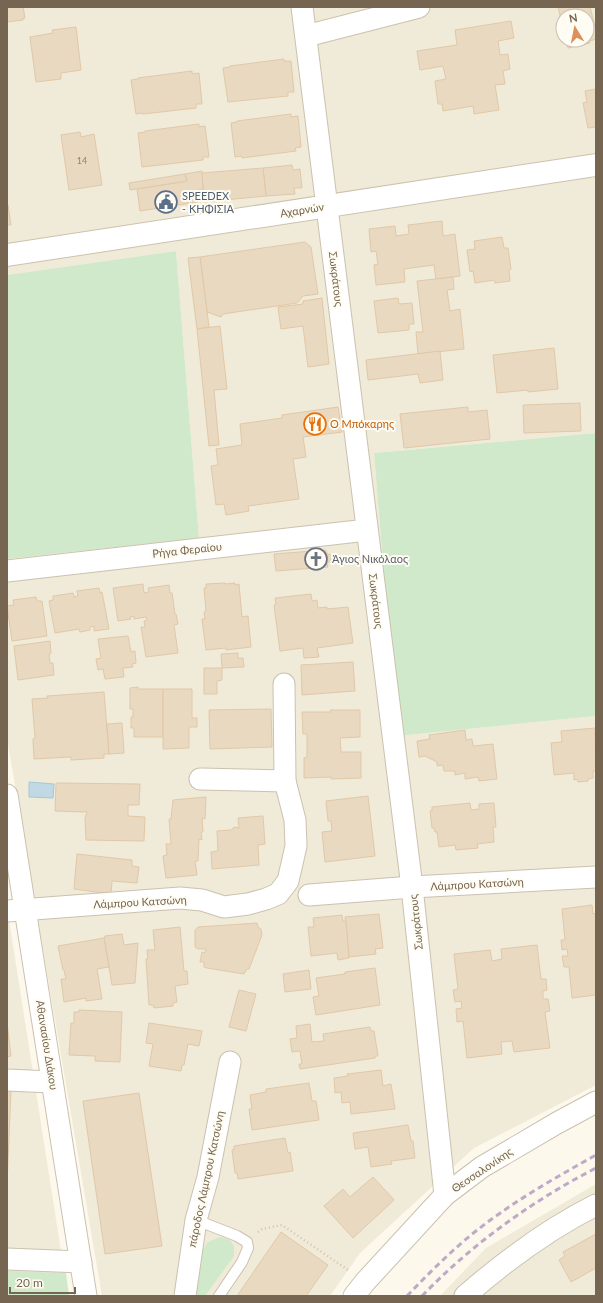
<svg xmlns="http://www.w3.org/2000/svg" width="603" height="1303" font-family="Lato,sans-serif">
<rect width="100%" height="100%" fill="#fcf8ec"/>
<!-- residential -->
<g fill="#f0ead8" fill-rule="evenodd">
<path d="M7 7H596V433L374 453 397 736 596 716V1085L474 1148 360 1253 330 1296H102L7 738V581L201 558 199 538 176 251 7 275ZM563 16H587V40H563Z"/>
<polygon points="7,907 68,1296 7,1296"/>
<polygon points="596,1184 596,1296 440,1296 486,1248"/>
</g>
<!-- green -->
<g fill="#d1e9cb">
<polygon points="176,251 199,538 7,559 7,275"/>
<polygon points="596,433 596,716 397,736 374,453"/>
<polygon points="220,1237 230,1240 234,1246 234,1256 205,1296 190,1296 202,1251 208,1242"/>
<polygon points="7,1271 66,1273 69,1296 7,1296"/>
</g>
<!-- water -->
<polygon fill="#c1d9e5" stroke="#a8c6d6" points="29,782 54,784 53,798 29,797"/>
<!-- building -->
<g fill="#ead9c1" stroke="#e1c8a7">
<polygon points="7,7 23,7 25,18 23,18 23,20 7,22"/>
<polygon points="558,7 590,7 596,30 596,39 590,41 590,43 568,48 566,40 587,40 587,16 563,16 563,28"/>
<polygon points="511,21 514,38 498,41 500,55 508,54 510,69 503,71 505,84 495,85 499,110 474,114 473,106 443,111 442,104 438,104 435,81 446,79 443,66 420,70 417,51 457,45 455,30"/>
<polygon points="76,27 81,70 61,73 61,79 36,82 30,37 53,33 52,30"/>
<polygon points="284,59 284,61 291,61 294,92 288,92 288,96 228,102 223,68 230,67 230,66"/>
<polygon points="192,71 192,74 199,73 202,104 196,104 196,108 143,114 142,113 136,114 131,80 138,79 138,78"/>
<polygon points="596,89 596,127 588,128 583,103 587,102 585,91"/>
<polygon points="291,114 291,117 298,116 301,147 295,148 296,151 242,158 242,156 235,157 231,123 237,122 237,121"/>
<polygon points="199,124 199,127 205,126 209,157 203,157 203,160 142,167 138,133 145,132 145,131"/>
<polygon points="80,132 81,137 94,134 102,185 69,190 61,135"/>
<polygon points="292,165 293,170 300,169 302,188 294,188 295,194 266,196 263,168"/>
<polygon points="263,168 266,196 204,202 202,173"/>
<polygon points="202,171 203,189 197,190 198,202 140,211 137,189 187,181 185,174"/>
<polygon points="185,174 187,181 130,190 129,183"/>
<polygon points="8,205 11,225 7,225 7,206"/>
<polygon points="442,221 443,236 455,234 460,276 436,279 434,265 404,269 405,282 376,285 374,265 378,264 376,251 371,252 369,229 395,226 396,236 409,234 408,225"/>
<polygon points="502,237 504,248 508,248 511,269 509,270 510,281 495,283 494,280 475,283 473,271 470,272 467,250 475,249 474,241"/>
<polygon points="305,242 311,247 318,294 303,296 297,303 223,314 221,317 207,312 200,257"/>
<polygon points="200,257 209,327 197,329 188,258"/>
<polygon points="453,277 454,289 447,290 450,311 460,309 464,349 418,354 416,332 423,332 417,281"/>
<polygon points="322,298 329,364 308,367 303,326 281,329 278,307 303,304 303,301"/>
<polygon points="398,298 399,304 412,303 414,324 409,324 409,330 378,333 374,301"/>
<polygon points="220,326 227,389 214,390 219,445 209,446 197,329"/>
<polygon points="554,348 558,389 528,392 528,390 497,393 493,355"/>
<polygon points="440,351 443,380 420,383 418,374 368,380 366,360"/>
<polygon points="580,403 581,431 524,433 523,405"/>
<polygon points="338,407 342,432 303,437 306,457 293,459 299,499 248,506 249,511 226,515 224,504 216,505 211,466 218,465 216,449 242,445 240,424 282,418 282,415"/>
<polygon points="468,407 468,412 487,410 490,439 404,448 400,414"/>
<polygon points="326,550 327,554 331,555 331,561 327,563 328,567 276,571 274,554"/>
<polygon points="225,583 225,584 235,583 235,585 239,584 242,617 248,616 251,647 226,650 226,648 206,650 202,619 205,619 204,612 206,611 204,588 206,588 206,584"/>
<polygon points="143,584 144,593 149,592 148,588 169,585 170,593 172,593 175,614 176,614 178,624 174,625 178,653 146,657 141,627 145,627 144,621 147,620 146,617 134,619 134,616 130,617 131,619 118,621 113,588"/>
<polygon points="99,588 100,593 102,592 109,629 94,631 94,626 90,627 90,630 80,632 79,629 55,633 49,601 53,600 53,596 73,593 74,597 78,596 77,591"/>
<polygon points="311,594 312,601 317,600 318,608 327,607 327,609 348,607 353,643 317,648 319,657 304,658 303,648 280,651 274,605 276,605 275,598"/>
<polygon points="36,597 37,601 42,601 47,636 12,641 7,606 14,605 13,600"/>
<polygon points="128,636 131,652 135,651 136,663 132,664 133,667 123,668 124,677 105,679 103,669 98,670 96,659 101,658 98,639"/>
<polygon points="50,641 51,653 49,654 50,663 53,663 54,675 18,680 14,646"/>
<polygon points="238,653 238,658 243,658 244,667 222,668 221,654"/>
<polygon points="353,662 355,691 302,695 301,665"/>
<polygon points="204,668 222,668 222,680 217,681 217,694 204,694"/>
<polygon points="138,687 138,689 163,689 163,737 134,737 134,728 131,728 131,717 133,717 133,709 130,709 130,688"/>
<polygon points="163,689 192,689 192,718 197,718 197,727 189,727 189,748 163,749"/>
<polygon points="104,692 109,754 104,754 104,758 71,760 71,757 34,759 33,739 35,738 32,699 48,698 47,696"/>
<polygon points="271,709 272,747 210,749 209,710"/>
<polygon points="330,710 360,710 360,737 340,738 341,752 361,752 361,778 331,779 331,777 304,778 304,758 307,757 307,734 303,734 302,712 331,712"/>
<polygon points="122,723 124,753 109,754 107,724"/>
<polygon points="595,728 596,771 593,771 593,778 588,779 588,781 578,782 577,779 574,780 574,773 554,775 551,743 562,742 561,731"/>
<polygon points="465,730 466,740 472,739 473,746 493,744 497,779 479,781 478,777 465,779 465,773 455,775 455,771 444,771 443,765 437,766 437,762 425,756 419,757 417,741 430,739 429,735"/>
<polygon points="56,783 140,784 139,805 128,805 128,816 145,817 144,841 86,840 85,818 87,812 55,811"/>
<polygon points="368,796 375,856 325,862 322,832 332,831 331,821 328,821 326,801"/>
<polygon points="206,797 205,819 202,818 203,832 201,832 202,840 199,839 198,861 195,861 197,875 166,878 163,856 167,855 166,844 171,844 169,819 171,819 173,800"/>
<polygon points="470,803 471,810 479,809 479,804 494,803 496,827 493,827 494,842 477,844 478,848 456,850 455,845 439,847 437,832 435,832 434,828 432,828 430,811 432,811 432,807"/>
<polygon points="263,816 265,844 258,845 259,865 212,869 211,852 218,851 217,831 231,830 234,827 239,828 238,818"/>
<polygon points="77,854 132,860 132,866 139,867 137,883 112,881 111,894 74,889"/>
<polygon points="592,905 593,914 596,913 596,995 572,998 569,967 564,967 562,956 568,956 567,949 562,950 561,940 565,940 562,909"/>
<polygon points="379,914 383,948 375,949 376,954 349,957 345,917"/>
<polygon points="342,915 343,921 346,921 349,958 338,960 337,953 311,956 308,927 314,927 313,918"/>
<polygon points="257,923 258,927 261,929 262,935 249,969 247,969 244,974 207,968 204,967 204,962 200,962 202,952 205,953 206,949 198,949 195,947 195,930 198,927"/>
<polygon points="180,927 184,971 187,971 188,984 175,986 177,1002 173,1003 173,1006 154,1008 153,1005 149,1005 146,959 148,959 147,950 155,950 153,930"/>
<polygon points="122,934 124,945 138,943 135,983 112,985 104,938 105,936"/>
<polygon points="104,938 109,967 97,969 102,999 86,1001 86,998 64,1002 61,979 66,979 64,970 63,970 58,946"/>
<polygon points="537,945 541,979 546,979 547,990 543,991 543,999 548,999 550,1011 545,1012 550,1048 514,1052 512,1041 501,1042 502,1054 467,1058 463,1021 457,1022 456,1009 462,1008 461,1001 455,1002 453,990 458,989 454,954 490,950 492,961 502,959 501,949"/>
<polygon points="375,968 380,1005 316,1015 313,997 319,996 316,978 345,974 345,972"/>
<polygon points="309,970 311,989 285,992 283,974"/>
<polygon points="239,990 256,994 246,1031 229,1027"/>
<polygon points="79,1010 122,1012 120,1062 95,1061 95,1056 69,1055 71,1023 74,1023 74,1012 79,1012"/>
<polygon points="7,1023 11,1056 7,1057"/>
<polygon points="149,1023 202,1031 199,1046 188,1044 184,1065 182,1065 181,1071 149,1066 153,1044 146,1043"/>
<polygon points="310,1024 312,1042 324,1041 323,1034 370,1027 371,1031 374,1031 378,1056 375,1056 375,1058 300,1069 299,1064 302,1064 300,1051 292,1052 290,1039 297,1038 296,1026"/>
<polygon points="381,1070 383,1086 391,1084 395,1109 351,1114 350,1102 342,1103 341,1092 335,1093 334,1078 348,1076 347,1074"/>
<polygon points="309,1083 312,1101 316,1101 319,1120 252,1130 249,1109 252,1109 250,1095 266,1092 266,1089"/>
<polygon points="7,1089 11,1089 7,1185"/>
<polygon points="139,1093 162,1246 105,1254 83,1101"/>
<polygon points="408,1125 411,1141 413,1141 415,1158 391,1161 392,1164 371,1167 368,1147 355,1149 353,1133"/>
<polygon points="285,1138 288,1153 290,1152 293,1171 238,1179 237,1173 235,1173 232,1150 234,1149 234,1146"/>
<polygon points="373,1177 394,1200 353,1238 324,1206 343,1189 350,1197"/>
<polygon points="281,1232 328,1265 306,1296 237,1296"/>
<polygon points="596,1234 596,1268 571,1282 559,1260 565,1256 563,1252"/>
</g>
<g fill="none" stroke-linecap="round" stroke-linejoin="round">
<!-- lane casing -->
<g stroke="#ccc1af" stroke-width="12">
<polyline id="lane" points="196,1220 237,1236 247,1242 248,1248 242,1262 219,1296"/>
</g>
<!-- street casing -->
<g stroke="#ccc1af" stroke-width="23">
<g id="street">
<polyline points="302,7 412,887 445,1195"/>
<polyline points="306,36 419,7"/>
<polyline points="7,571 367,530"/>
<polyline points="200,779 285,781"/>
<polyline points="7,795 86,1296"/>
<polyline points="309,895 412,887 596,877"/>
<polyline points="7,911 180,898 202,900 224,907 248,904 266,899 278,894 288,881 296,846 295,820 285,781 284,684"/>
<polyline points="7,1080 52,1082"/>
<polyline points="7,1259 81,1262"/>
<polyline points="185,1296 196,1220 208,1177 230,1062"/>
<polyline points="354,1296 365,1282 445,1195 482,1167 557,1123 596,1102"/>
<path d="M465 1296C505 1261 548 1229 596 1205"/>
</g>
</g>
<!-- secondary casing -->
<g stroke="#cec2ae" stroke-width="24">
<polyline id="secondary" points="7,255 596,165"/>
</g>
<!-- path -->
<polyline stroke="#d5c2a8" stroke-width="2.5" stroke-dasharray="1 3" stroke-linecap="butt" points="258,1232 262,1229 282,1225 348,1270"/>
<!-- lane -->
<use href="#lane" stroke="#fff" stroke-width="10"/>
<!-- street -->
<use href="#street" stroke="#fff" stroke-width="21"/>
<!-- secondary -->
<use href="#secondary" stroke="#fff" stroke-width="22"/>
<!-- rail -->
<g stroke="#beaac6" stroke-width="3" stroke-dasharray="6 4" stroke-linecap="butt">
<path d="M407 1296C427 1275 448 1254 471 1235 509 1204 553 1179 596 1155"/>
<path d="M422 1296C472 1244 532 1201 596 1168"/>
</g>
</g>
<!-- icons -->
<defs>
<g id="civic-ring" transform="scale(1.15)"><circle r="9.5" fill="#fefcf3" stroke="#5c6f8a" stroke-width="1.5"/><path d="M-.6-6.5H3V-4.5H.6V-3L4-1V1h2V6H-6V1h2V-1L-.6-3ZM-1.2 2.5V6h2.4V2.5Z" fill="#5c6f8a"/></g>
<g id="restaurant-ring" transform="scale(1.15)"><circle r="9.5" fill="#fefcf3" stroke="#e8710a" stroke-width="1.5"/><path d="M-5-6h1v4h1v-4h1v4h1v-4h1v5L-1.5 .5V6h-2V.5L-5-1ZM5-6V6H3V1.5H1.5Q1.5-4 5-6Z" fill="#e8710a"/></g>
<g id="church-ring" transform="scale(1.15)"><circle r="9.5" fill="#fefcf3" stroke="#6b7280" stroke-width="1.5"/><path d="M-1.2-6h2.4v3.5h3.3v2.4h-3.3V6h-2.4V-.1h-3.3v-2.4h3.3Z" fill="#6b7280"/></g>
</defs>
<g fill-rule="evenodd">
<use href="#civic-ring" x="166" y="202"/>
<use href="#restaurant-ring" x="315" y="424"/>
<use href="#church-ring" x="316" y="559"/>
</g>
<g text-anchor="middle" stroke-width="4" stroke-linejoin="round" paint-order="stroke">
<!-- number labels -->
<g font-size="9" fill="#93826c">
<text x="82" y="164">14</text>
</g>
<!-- service labels -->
<g font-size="11" fill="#4e5e75" stroke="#fefcf3" text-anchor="start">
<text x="182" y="200">SPEEDEX<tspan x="182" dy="13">- ΚΗΦΙΣΙΑ</tspan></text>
</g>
<!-- street labels -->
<g font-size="11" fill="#766550" stroke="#fefcf3">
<text transform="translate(302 210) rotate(-9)" y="4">Αχαρνών</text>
<text transform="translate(336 279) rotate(83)" y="4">Σωκράτους</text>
<text transform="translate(187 550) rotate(-6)" y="4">Ρήγα Φεραίου</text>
<text transform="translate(376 601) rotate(83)" y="4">Σωκράτους</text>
<text transform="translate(477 884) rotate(-3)" y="4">Λάμπρου Κατσώνη</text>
<text transform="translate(140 902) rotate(-3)" y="4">Λάμπρου Κατσώνη</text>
<text transform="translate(416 922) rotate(-96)" y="4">Σωκράτους</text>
<text transform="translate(47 1045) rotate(81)" y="4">Αθανασίου Διάκου</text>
<text transform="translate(482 1170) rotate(-34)" y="4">Θεσσαλονίκης</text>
<text transform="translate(206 1179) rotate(-78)" y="4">πάροδος Λάμπρου Κατσώνη</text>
</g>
<!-- food labels -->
<g font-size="11" fill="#c56008" stroke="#fefcf3" text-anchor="start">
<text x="330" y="428">Ο Μπόκαρης</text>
</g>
<!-- worship labels -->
<g font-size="11" fill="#5b616d" stroke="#fefcf3" text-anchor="start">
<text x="332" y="563">Άγιος Νικόλαος</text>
</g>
</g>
<!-- border -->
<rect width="603" height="1303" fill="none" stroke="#766550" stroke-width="16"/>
<!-- north arrow -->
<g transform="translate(575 28) rotate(350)"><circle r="19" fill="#fefcf3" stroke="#c8c0b2"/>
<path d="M0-3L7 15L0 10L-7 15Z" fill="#dc905b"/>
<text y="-6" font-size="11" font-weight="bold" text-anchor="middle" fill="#766550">N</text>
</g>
<!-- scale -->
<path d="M10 1287v6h65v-6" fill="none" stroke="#766550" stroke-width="2"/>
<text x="16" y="1287" font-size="12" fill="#766550" stroke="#fefcf3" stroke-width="3" paint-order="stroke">20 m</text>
</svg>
